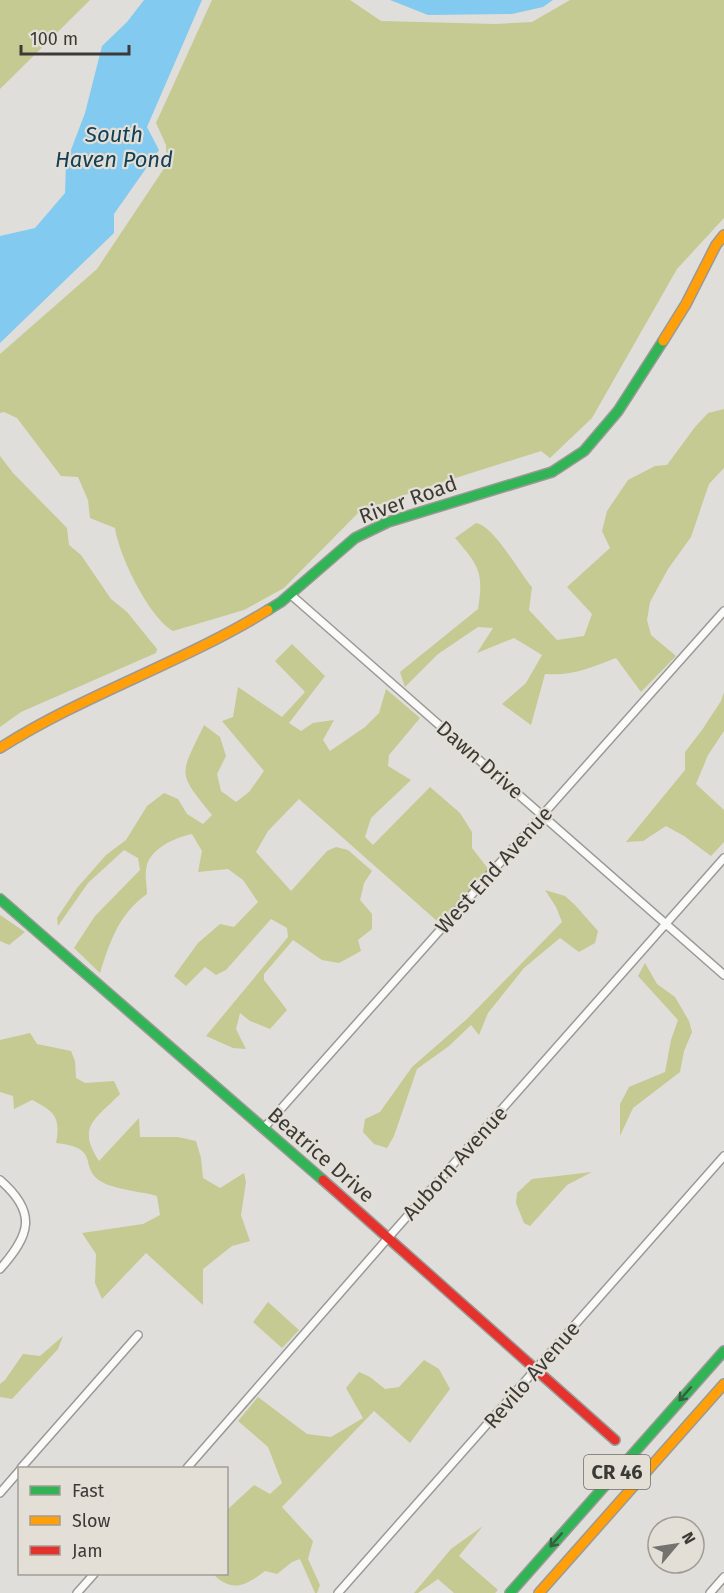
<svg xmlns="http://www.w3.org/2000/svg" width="724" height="1593" font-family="'Fira Sans',sans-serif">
<rect width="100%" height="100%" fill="#e0deda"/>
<!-- forest -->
<g fill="#c4ca91">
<polygon points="0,0 90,0 0,89"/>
<path d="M212 0H350L381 21 495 24 532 22 570 0H724V218L677 269 592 418 550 458 541 451 421 489 359 512 284 588 244 610 173 631C148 616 119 555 115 528L90 518 88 500 78 477 61 476 17 418 4 412 0 413V354L97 269 167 164 166 145 156 123Z"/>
<path d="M724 409V468L709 484 691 537 668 569 650 602 647 620 651 635 676 656 641 692 616 658C590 668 573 676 545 674L531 725 502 704 526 683 542 655 514 638 477 653 493 628 478 627 438 654 405 687 400 672 478 609C484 572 479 566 455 538L476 523C494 526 519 572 532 587L529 610 557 640 584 636 592 614 567 587 610 548 602 531 607 511 628 480 655 466 667 465 695 427 708 413Z"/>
<polygon points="0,456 13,473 67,528 69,545 81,555 111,599 127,612 157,649 156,653 21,712 0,727"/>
<path d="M292 644 325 676 289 723 301 731 313 723 334 720 323 740 330 751 365 727 379 713 386 689 420 718 389 755 388 766 411 780 371 818 365 837 373 845 430 787 460 813 472 832V848L489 870 442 920 437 921 299 799 268 831 256 852 291 891 327 851 336 847 348 850 372 871 364 883 360 900 372 914V929L358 940 361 951 339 963 322 960 293 940 264 974V980L287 1010 270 1029 250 1021 240 1013 236 1029 246 1049 233 1048 206 1036 288 937 287 928 271 919 226 970 216 975 205 967 186 986 174 976 198 943 220 924 234 927 258 902 243 880 228 869 198 872 202 851 192 834C174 838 148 849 146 870 145 877 147 886 147 894 119 914 110 941 100 973L74 948 95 916 140 870 138 858 124 850 88 883 58 926 57 918 77 888 106 855 126 840 147 806 164 793 178 799 187 814 203 824 212 815C176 771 180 776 204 725L220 737 226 756 217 774 221 791 236 802 249 792 264 771 222 721 233 717 238 687 282 717 305 692 275 661Z"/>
<polygon points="724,692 724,731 708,755 696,784 724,810 724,842 711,856 684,836 666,826 643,841 626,842 685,770 685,752 702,730 721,701"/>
<polygon points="545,890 565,896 575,905 598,931 595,943 579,952 560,938 524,968 488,1013 479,1035 471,1025 449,1046 417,1069 394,1136 387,1148 374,1144 363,1132 365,1119 380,1112 412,1067 467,1019 562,922 556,907"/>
<polygon points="0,915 25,932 9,945 0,941"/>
<polygon points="645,963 657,984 675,997 689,1021 692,1032 684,1051 680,1072 633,1108 620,1136 620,1104 629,1087 665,1072 671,1040 678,1020 638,976"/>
<path d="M30 1033 37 1044 71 1051 75 1061 76 1078 85 1083 114 1081 120 1094C96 1119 76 1126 99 1161L139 1118 140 1137H178L196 1141 201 1158 203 1178 220 1188 244 1173 246 1182 241 1215 250 1241 232 1246 203 1269V1305L146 1253 102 1299 95 1283 96 1254 82 1233 143 1224 160 1215 157 1196C144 1192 113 1189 102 1182 77 1167 103 1148 56 1143 61 1117 54 1111 32 1100L14 1109 13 1096 0 1092V1040Z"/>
<polygon points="592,1172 567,1185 530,1226 524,1223 516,1203 517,1193 532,1179"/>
<polygon points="268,1302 299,1330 282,1348 253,1322"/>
<polygon points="63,1336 58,1349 12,1399 0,1397 0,1384 5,1380 23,1354 40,1356"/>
<path d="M424 1360 439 1369 450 1389 410 1443 374 1411 282 1507 313 1541 308 1559 320 1585 317 1593H315L300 1559 292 1562 277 1574 265 1571C245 1586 232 1593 213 1574H226L227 1510 254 1485 270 1494 282 1483 268 1447 238 1421 258 1397 307 1434 331 1437 363 1418 346 1388 359 1372 370 1377 385 1389 399 1387Z"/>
<polygon points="483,1526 459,1556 498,1590 495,1593 454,1593 438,1579 418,1593 414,1593 451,1549"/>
</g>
<!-- water -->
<g fill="#83caf1">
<polygon points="144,0 202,0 147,127 159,150 114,214 114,233 0,343 0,236 35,228 65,193 66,163 85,113 102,46 127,22"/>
<polygon points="390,0 553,0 543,7 512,14 428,15"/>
</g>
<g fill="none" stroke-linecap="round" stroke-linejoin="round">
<!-- street casing -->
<g stroke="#9b9996" stroke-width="10">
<g id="street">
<polyline points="290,594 724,975"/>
<polyline points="263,1129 724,611"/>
<path d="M0 1180C38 1213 30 1235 0 1269"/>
<polyline points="21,1468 138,1335"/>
<polyline points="187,1468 388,1238 724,858"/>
<polyline points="0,1493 20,1470"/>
<polyline points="77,1593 94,1574"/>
<polyline points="338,1593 724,1156"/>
<polyline points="710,1593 724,1577"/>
</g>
</g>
<!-- fast casing -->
<g stroke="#9b9996" stroke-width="12">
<g id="fast">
<polyline points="268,610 281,602 355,538 388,522 552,472 584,451 618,411 663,341"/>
<polyline points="0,899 323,1180"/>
<polyline points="510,1593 724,1351"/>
</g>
</g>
<!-- slow casing -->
<g stroke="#9b9996" stroke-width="12">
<g id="slow">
<polyline points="663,341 686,304 716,245 724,235"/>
<path d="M0 748C85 694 182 663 268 610"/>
<polyline points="539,1593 724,1384"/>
</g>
</g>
<!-- jam casing -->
<g stroke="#9b9996" stroke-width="12">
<polyline id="jam" points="323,1180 615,1440"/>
</g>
<!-- street -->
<use href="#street" stroke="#fafaf9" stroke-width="7"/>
<!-- fast -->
<use href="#fast" stroke="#30b455" stroke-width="9"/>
<!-- slow -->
<use href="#slow" stroke="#ff9f0a" stroke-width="9"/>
<!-- jam -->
<use href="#jam" stroke="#e5322d" stroke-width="9"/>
</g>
<!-- one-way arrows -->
<defs><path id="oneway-shaft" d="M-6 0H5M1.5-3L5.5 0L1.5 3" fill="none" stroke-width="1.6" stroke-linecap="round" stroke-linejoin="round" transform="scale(1.5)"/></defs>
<g stroke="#385f40">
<use href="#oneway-shaft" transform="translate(685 1394) rotate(131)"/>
<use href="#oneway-shaft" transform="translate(556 1540) rotate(131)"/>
</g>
<g text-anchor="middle" stroke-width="4.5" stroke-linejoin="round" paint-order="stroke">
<!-- shield labels -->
<rect fill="#e4dfd6" stroke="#6e6c67" stroke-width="1.5" x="584" y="1455" width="66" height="34" rx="4.5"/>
<g font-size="20" font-weight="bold" fill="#3c3a37">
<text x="617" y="1479">CR 46</text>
</g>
<!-- street labels -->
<g font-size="21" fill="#3c3a37" stroke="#e4dfd6">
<text transform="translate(408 500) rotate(-20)" y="7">River Road</text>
<text transform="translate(480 760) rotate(41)" y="7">Dawn Drive</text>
<text transform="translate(494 870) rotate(-48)" y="7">West End Avenue</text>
<text transform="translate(321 1155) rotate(41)" y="7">Beatrice Drive</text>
<text transform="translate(455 1163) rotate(-48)" y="7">Auborn Avenue</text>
<text transform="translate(532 1375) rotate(-49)" y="7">Revilo Avenue</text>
</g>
<!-- water labels -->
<g font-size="22" font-style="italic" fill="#134057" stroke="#e4dfd6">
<text x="114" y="142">South<tspan x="114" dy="25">Haven Pond</tspan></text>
</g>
</g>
<!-- legend -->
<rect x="18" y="1467" width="210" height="108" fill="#e4dfd6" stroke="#a19d96" stroke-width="1.5"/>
<rect x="30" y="1486" width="30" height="9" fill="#30b455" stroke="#a19d96" stroke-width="1.5"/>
<text x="72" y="1497" font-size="18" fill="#3c3a37">Fast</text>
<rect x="30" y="1516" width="30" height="9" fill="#ff9f0a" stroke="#a19d96" stroke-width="1.5"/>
<text x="72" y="1527" font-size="18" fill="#3c3a37">Slow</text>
<rect x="30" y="1546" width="30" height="9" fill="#e5322d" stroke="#a19d96" stroke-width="1.5"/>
<text x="72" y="1557" font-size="18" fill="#3c3a37">Jam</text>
<!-- north arrow -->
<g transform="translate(676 1545) rotate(61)"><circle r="28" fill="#e4dfd6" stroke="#a19d96" stroke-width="1.5"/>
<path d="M0-4.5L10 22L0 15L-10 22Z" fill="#757370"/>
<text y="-9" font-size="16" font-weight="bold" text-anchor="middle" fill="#3c3a37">N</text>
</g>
<!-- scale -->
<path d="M21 45v9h108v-9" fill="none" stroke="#3c3a37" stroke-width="3"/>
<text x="30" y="45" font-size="18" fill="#3c3a37" stroke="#e4dfd6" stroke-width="4.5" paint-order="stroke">100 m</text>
</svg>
